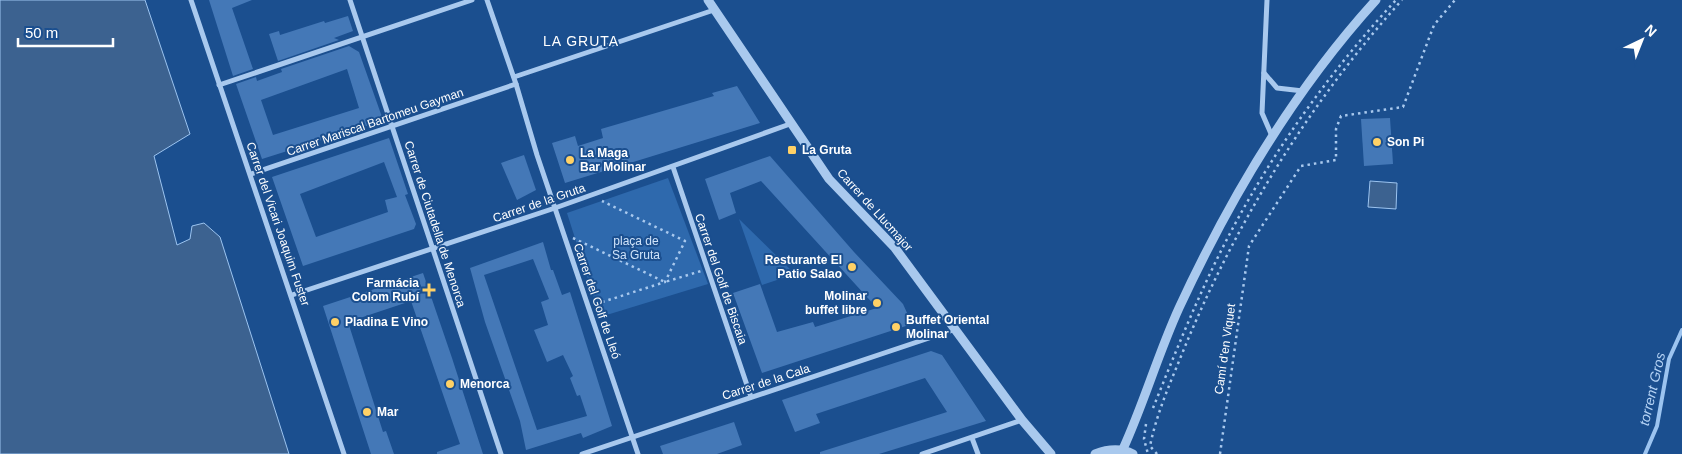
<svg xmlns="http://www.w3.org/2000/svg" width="1682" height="454" font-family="Helvetica,sans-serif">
<rect width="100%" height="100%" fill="#1b4f8f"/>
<!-- green -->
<g fill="#2e69ad">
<polygon points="668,178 708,284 600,317 567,213"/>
<polygon points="739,219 795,274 762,285"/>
</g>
<!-- water -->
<g fill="#3c6290" stroke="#9cc4f0">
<polygon points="0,0 145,0 190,134 154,156 177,245 190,239 192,226 204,223 220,237 289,454 0,454"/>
<polygon points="1370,181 1397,183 1396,209 1368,207"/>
</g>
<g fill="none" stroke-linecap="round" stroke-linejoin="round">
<!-- stream -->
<polyline stroke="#9cc4f0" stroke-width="4" points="1645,454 1657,426 1669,359 1682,330"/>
</g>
<!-- building -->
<g fill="#4478b7" fill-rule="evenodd">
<polygon points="209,0 252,0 232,8 253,69 233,76"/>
<polygon points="348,16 353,31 334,38 339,40 278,61 269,34 279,31 280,35 324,21 325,23"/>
<path d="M349 46 359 52 382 117 379 122 262 159 236 84 256 77 257 81 282 72 281 69ZM347 69 359 108 273 135 261 100Z"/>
<polygon points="737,86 760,123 565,183 552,143 575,136 578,146 603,138 601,129 714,96 712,93"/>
<polygon points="1390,118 1393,164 1364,166 1361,119"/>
<path d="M389 138 408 194 405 195 416 224 414 229 303 266 272 177ZM384 162 397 197 385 200 388 212 316 237 300 194Z"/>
<polygon points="524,155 536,190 517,200 501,163"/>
<polygon points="770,156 854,252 903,304 912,324 762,373 733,293 760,284 777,332 813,322 815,327 877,308 761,181 730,193 736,213 719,220 705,179"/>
<path d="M543 242 551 270H553L562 295 570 292 612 426 583 438 581 433 526 450 520 421 485 322 470 268ZM533 259 549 299 541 302 548 325 534 330 547 362 563 355 573 376 570 378 577 396 580 395 587 416 537 430 484 275Z"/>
<polygon points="423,273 452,358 483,454 437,454 437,452 460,444 411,301 348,322 383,432 386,431 394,454 371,454 323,306"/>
<polygon points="931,351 942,355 986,421 879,454 820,454 820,452 947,412 925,378 816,414 820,423 795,432 782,400"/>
<polygon points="734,422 742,445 717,454 663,454 660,446"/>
</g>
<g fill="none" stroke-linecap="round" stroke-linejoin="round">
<!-- path -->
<g stroke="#a9c9ee" stroke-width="2.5" stroke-dasharray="2.5 4" stroke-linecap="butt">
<polyline points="573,238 665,282 701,271"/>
<polyline points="596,304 665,282 685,241 602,201"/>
<path d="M1153 408C1178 346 1203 283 1235 224 1278 144 1334 67 1396 0"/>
<polyline points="1146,424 1144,439 1148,454"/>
<path d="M1157 454 1150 446C1157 412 1171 381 1184 349 1236 222 1310 102 1402 0"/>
<polyline points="1220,454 1249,246 1301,166 1336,160 1336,129 1341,116 1403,107 1434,25 1455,0"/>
</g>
<!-- minor -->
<g stroke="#a9c9ee" stroke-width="5">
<polyline points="191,0 344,454"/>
<polyline points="350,0 501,454"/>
<polyline points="1267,0 1262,113 1272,136"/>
<polyline points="1264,73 1277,88 1303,91"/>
<polyline points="514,77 714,10"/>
<polyline points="516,84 537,155 638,454"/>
<polyline points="219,85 472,0"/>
<polyline points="673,167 751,397"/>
<polyline points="251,174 516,84 487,0"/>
<polyline points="292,295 555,208 790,124"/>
<polyline points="972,438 978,454"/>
<polyline points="582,454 956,329"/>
<polyline points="922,454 1022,420"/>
</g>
<!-- tertiary -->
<g stroke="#a9c9ee" stroke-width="9">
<polyline points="708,0 829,179 895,248 1022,420 1051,454"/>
<path d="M1123 449C1144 403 1158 354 1179 308 1230 198 1294 90 1376 0"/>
<path d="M1095 454C1108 449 1121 448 1133 454"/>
</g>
</g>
<!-- markers -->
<g fill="#ffd166" stroke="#1b4f8f" stroke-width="2">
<circle cx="1377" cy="142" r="5"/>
<rect x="787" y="145" width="10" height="10" rx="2.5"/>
<circle cx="570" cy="160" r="5"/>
<circle cx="852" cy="267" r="5"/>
<path d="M426.5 282.5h5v5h5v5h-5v5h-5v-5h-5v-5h5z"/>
<circle cx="877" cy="303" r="5"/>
<circle cx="335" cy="322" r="5"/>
<circle cx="896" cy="327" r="5"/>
<circle cx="450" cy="384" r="5"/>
<circle cx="367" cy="412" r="5"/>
</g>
<g text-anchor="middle" stroke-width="4" stroke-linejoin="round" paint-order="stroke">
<!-- street labels -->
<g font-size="12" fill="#fff" stroke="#1b4f8f">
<text transform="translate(375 122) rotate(-19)" y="4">Carrer Mariscal Bartomeu Gayman</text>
<text transform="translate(539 203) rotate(-19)" y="4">Carrer de la Gruta</text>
<text transform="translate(875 210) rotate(48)" y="4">Carrer de Llucmajor</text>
<text transform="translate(278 224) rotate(71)" y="4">Carrer del Vicari Joaquim Fuster</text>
<text transform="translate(435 224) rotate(72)" y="4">Carrer de Ciutadella de Menorca</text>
<text transform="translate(721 279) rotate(71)" y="4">Carrer del Golf de Biscaia</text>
<text transform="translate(597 301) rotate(71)" y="4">Carrer del Golf de Lleó</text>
<text transform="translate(1225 349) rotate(-82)" y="4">Camí d'en Viquet</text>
<text transform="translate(766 382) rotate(-18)" y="4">Carrer de la Cala</text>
</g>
<!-- poi labels -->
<g font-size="12" font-weight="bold" fill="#fff" stroke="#1b4f8f" text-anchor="start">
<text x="1387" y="146">Son Pi</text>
<text x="802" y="154">La Gruta</text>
<text x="580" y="157">La Maga<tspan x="580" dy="14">Bar Molinar</tspan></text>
<text x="842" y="264" text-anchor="end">Resturante El<tspan x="842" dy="14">Patio Salao</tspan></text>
<text x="419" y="287" text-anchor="end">Farmácia<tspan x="419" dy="14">Colom Rubí</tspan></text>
<text x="867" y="300" text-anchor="end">Molinar<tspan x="867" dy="14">buffet libre</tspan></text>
<text x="906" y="324">Buffet Oriental<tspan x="906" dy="14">Molinar</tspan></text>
<text x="345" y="326">Pladina E Vino</text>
<text x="460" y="388">Menorca</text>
<text x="377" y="416">Mar</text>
</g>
<!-- park labels -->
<g font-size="12" fill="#cfe3fa" stroke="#1b4f8f">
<text x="636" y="245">plaça de<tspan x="636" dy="14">Sa Gruta</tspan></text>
</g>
<!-- neighbourhood labels -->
<g font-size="14" letter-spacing="1" fill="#fff" stroke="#1b4f8f">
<text x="581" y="46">LA GRUTA</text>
</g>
<!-- water labels -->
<g font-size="14" font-style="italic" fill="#b5d3f5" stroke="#1b4f8f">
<text transform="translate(1652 389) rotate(-77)" y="5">torrent Gros</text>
</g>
</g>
<!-- north arrow -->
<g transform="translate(1642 40) rotate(43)" stroke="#1b4f8f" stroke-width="4" paint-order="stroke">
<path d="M0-4L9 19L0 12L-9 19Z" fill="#ffffff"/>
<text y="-8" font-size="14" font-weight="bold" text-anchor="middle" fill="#ffffff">N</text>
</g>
<!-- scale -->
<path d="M18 38v8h95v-8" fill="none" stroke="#ffffff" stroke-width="2.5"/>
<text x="25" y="38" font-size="15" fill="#ffffff" stroke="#1b4f8f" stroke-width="4" paint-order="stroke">50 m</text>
</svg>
